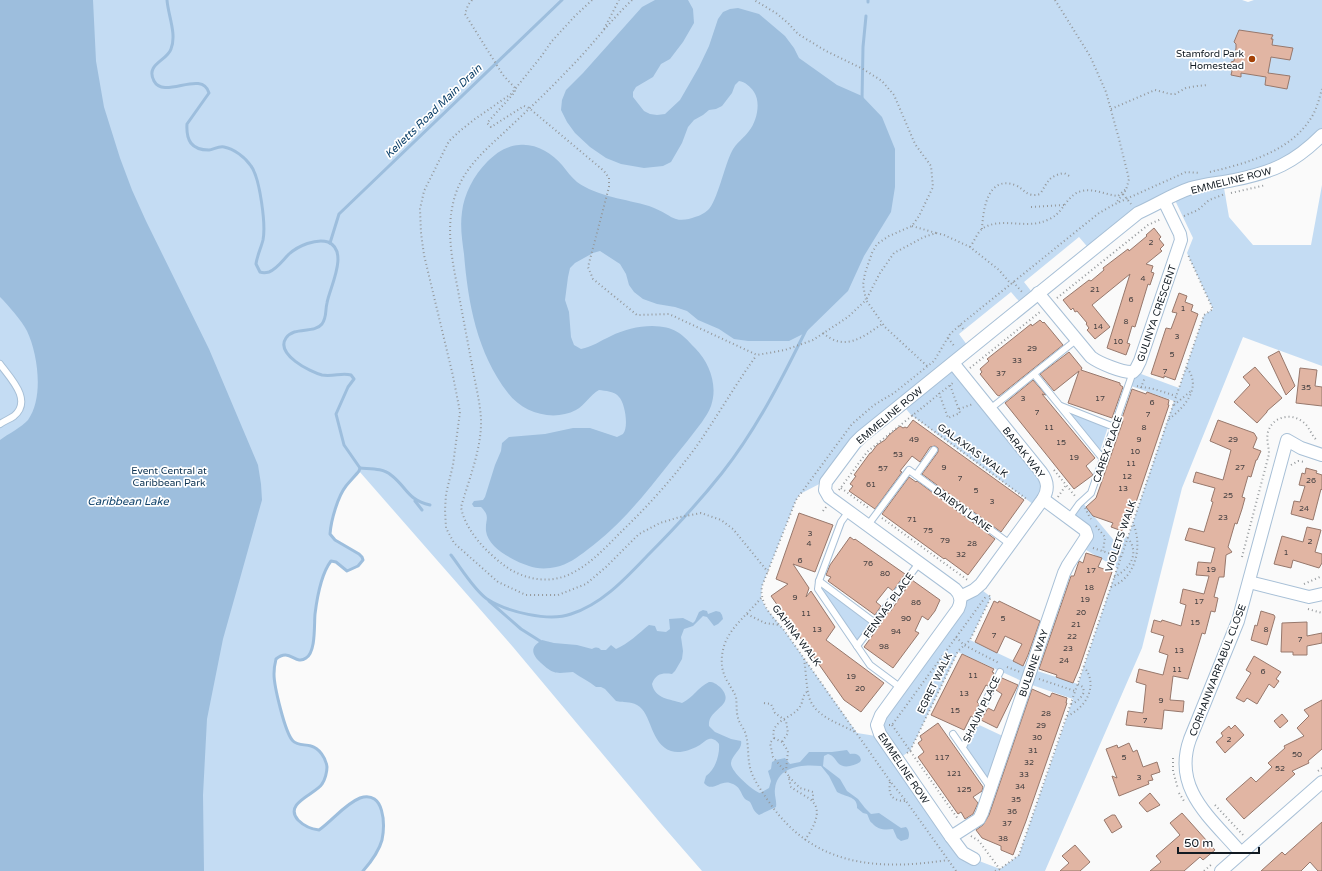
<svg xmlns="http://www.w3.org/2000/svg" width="1322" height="871" font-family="'Varela Round',sans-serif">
<rect width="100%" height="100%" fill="#fafafa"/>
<!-- green -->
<g fill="#c4dcf3" fill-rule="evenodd">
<path d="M0 0H1242L1248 2 1254 0H1322V135L1304 152 1223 182 1229 217 1253 245H1311L1322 185V366L1243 337 1182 488 1142 648 1045 871H702L662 825 513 647 359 471C355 476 350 481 346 486 338 497 331 520 330 534L335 540 359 554 362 557 363 560 358 566 347 571 336 562 330 561C321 574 317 599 315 614 314 625 316 652 306 658 295 665 290 647 276 659 275 664 274 669 274 674 274 686 285 733 293 741 298 746 305 744 311 746 319 748 326 758 327 767 327 772 325 780 322 784 316 793 283 803 298 819 304 826 310 829 319 830 333 820 345 804 360 798 385 789 385 825 382 840 379 851 370 863 363 871H0ZM1173 196 1193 238 1187 253 1213 309 1204 315 1179 388 1133 371 1128 385 1174 401 1128 537 1126 536 1117 544 1082 502 1069 518 1087 536 1081 547 1117 568 1078 684 1031 669 970 640 991 597 978 587 958 609 878 731 882 737 857 733 784 630 766 608 761 598 762 586 796 500 800 494 829 479 861 437 902 404 911 415 1037 507 1044 476 953 363 970 349 959 334 1011 292 1023 306 1035 296 1024 282 1079 237 1091 251ZM958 652 1026 683 1073 699 1019 855 1000 869 974 859 898 759 910 751Z"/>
<polygon points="1059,406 1109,424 1099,454"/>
<polygon points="819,581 875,623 857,646 818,590"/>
<polygon points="975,723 1007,738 990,787 963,747"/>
</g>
<!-- water -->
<g fill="#9dbedd">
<path d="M0 0H93L96 61 104 107 120 158 132 190 146 221 209 349 258 465 261 484 262 500 223 639 207 719 203 795 204 871H0V440C8 434 22 427 28 420 44 398 38 354 27 331 22 321 8 305 0 297Z"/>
<path d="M655 0H688L693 9 694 23 683 42 670 59 661 64 653 77 636 87 633 92V97L644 111 650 114 657 115 665 114 680 100 699 67 709 46 718 19 723 12 730 9 738 8 759 14 785 36 794 48 799 58 837 85 862 96 882 117 895 149V187L891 212 864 256 848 291 805 333 789 341H748L734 339 719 329 698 320 687 311 675 307 657 304 643 299 634 292 629 285 626 274 620 264 600 251 593 253 575 263 570 268 568 277 565 300 569 312 571 337 574 345 581 349C592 347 600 341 611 336 623 330 638 326 652 326 675 327 680 332 695 348 710 363 718 386 711 406 709 412 705 417 702 422 692 435 682 448 672 460 646 493 621 525 587 550 578 557 567 565 556 567 548 569 536 569 529 566 514 561 488 548 486 531 485 519 491 517 481 507H474L472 504 474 501 483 500 485 497 495 465 501 451 502 443 509 437 545 434 573 428H590L617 437C619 436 621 435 623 434 629 427 625 403 619 397 615 391 605 391 599 390 590 395 585 405 576 410 553 422 523 413 508 393 477 353 468 303 464 254 462 240 460 226 462 212 464 194 474 175 487 162 496 153 506 146 519 145 535 143 552 153 562 165 567 171 571 177 577 182 598 197 626 199 649 206 655 208 661 211 666 214 670 216 672 218 676 219 682 221 690 219 695 217 699 216 705 213 708 210 717 202 725 164 732 151 736 143 744 138 749 131 757 121 761 102 754 92 750 86 745 82 739 81L735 85 732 93 722 106 716 109 709 110 703 115 694 120 688 127 682 143 671 162 663 166 644 168 621 164 606 158 590 147 575 133 567 122 561 110 562 100 566 90 583 73 642 7Z"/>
<path d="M703 610 707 611 708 614 716 611 720 612 722 615 723 619 718 624 714 626 707 617 703 616 693 626 684 629 681 637 683 651 682 659 675 671 672 674C663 673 656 673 652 684 655 699 670 699 682 703 693 698 698 687 709 682 714 682 716 684 720 687 738 706 707 708 709 726L715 732 731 739 741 741C743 749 732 754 731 763 730 771 753 791 760 793L769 788 771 781 768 771 771 769 772 762 776 760 785 758 790 764 800 762 809 752H832L847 750 850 754C855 753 860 754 861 760L860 762C854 766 843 769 838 763 834 758 834 756 828 754L824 756 823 766 840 779 847 791 858 799 865 808 871 814 879 813 898 826 901 828 906 827C909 830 910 835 908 839L901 841 897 838 893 829C885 830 878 830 872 823 869 821 869 817 867 814L863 813 857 808C858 796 845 797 837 792L829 776 821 766C803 764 777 766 775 789 774 795 777 801 776 807L759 815C753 811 753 807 750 802 749 801 746 800 745 799 740 793 741 786 730 783 720 780 712 793 704 783L706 776C715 770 720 755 719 744 717 741 713 738 709 739 705 740 702 744 698 746 690 750 680 754 671 751 650 744 652 713 637 705 630 701 623 703 616 701L605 689 601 687H596C589 681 581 678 573 672 567 672 559 674 554 672 548 670 545 666 541 663 531 654 530 647 542 640L554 643 577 645 592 649C596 647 598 647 601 650H606L611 645 616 649C628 644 639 633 649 625L655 626 657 631 666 632 670 629 669 619 683 618 693 623 695 621 699 612Z"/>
</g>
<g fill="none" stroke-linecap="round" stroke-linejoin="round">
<!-- stream -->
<g stroke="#9dbedd" stroke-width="3">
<path d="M167 0C168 15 177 34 171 49 167 61 145 64 154 81 164 100 202 69 209 93L187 124C186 140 191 150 209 150 214 149 219 146 224 147 234 149 245 157 251 166 260 178 266 225 263 240 261 248 257 256 256 264L260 272C263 273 265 273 269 272 277 269 283 260 289 254 298 246 316 238 328 242 350 251 329 289 327 303 325 311 327 317 322 324 314 334 294 326 286 338 275 354 310 372 322 375 334 377 342 372 351 375L354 379 348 387 336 414 344 445 360 468 359 471C355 476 350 481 346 486 338 496 331 520 330 534L335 540 359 554 362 557 363 560 358 566 347 571 336 562 331 561C321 574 317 598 315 614 314 625 316 652 306 658 295 666 290 647 276 659 275 663 274 669 274 674 274 686 285 733 293 741 298 746 305 744 311 746 319 748 326 758 327 767 327 772 325 780 322 784 316 794 283 803 298 820 304 826 310 829 319 830 333 820 345 804 360 798 385 790 385 825 382 840 379 851 370 863 363 871"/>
<polyline points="868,2 868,0"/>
<polyline points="862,100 863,47 866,16"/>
<polyline points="330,243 339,214 562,0"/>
<path d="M360 468C370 469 383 468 391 475 407 487 407 500 430 505"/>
<polyline points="415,501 422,510"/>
<path d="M451 555C461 568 474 590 487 599 507 612 549 622 571 614 602 604 625 579 647 556 673 530 699 502 722 473 756 430 782 379 806 330"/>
<polyline points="489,601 521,629 540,641"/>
</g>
</g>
<!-- building -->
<g fill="#e1b5a3" stroke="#97786c">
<polygon points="1239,30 1273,35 1271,39 1273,39 1272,45 1293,48 1290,60 1271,57 1268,73 1290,76 1287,89 1265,85 1266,77 1241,73 1241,77 1231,75 1232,71 1230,69 1231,62 1234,61 1236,48 1236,44 1234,42"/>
<polygon points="1154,228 1161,237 1159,239 1164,245 1160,249 1162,251 1146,264 1153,266 1151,272 1154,273 1150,285 1148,284 1135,327 1132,326 1127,343 1130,344 1126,355 1107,348 1130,274 1092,305 1110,327 1095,339 1087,330 1089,328 1086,324 1087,323 1077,311 1075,312 1073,308 1071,310 1063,300 1089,280 1091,281 1104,270 1103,268 1128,249 1129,251 1147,236 1146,235"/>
<polygon points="1179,293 1187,296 1185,302 1193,305 1191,311 1198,314 1175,380 1164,376 1164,378 1151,374 1166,328 1171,329 1177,313 1172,312"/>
<polygon points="1040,320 1043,323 1044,322 1063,345 999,396 997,395 980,374 982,372 980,369 989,361 987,359 1016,336 1031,324 1032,326"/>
<polygon points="1279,351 1295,386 1286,395 1268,357"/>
<polygon points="1069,352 1082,368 1081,370 1120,383 1120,385 1123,387 1112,418 1068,403 1079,371 1054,391 1040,374"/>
<polygon points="1255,367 1282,398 1267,411 1267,412 1257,423 1234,402 1250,385 1243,377"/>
<polygon points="1300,368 1317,370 1315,386 1322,387 1322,406 1296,403"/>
<polygon points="1033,380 1046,395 1042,394 1095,458 1086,466 1093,475 1074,489 1005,403"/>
<polygon points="1132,389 1146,394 1147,392 1169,400 1168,405 1169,405 1129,523 1126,522 1122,531 1111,527 1113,523 1093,516 1086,507 1096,498 1123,421 1121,421"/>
<polygon points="913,420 1024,500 1001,532 922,474 938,452 938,448 935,446 930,447 920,462 912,456 900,471 902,472 875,509 849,491 853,486 850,484 856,476 854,475 870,453 871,453 877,445 885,440 889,435 900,426 903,428 905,427 907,428"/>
<polygon points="1218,420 1254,433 1257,438 1253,448 1261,451 1257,460 1256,460 1251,477 1248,476 1242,497 1245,498 1242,509 1237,524 1235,523 1228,547 1232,552 1226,555 1224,577 1219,577 1214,597 1218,598 1215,612 1211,611 1205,634 1202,633 1188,679 1173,676 1170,700 1184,701 1183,712 1164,710 1162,729 1126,725 1128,711 1143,713 1146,685 1136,682 1139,669 1163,675 1168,655 1159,652 1164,636 1151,632 1154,620 1161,622 1162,620 1181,626 1186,605 1180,603 1183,589 1204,594 1209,576 1196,575 1198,562 1211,563 1215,548 1185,540 1189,528 1204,532 1213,502 1211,501 1215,488 1193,482 1196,472 1223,480 1231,450 1210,441"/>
<polygon points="1306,468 1317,471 1316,473 1322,475 1322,490 1321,489 1313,520 1291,514 1294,501 1300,502 1305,486 1299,485 1302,473 1305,474"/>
<polygon points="909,477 916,482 917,481 995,539 968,575 945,558 944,559 882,514"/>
<polygon points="799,513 833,525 815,572 793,564 809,588 806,597 811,591 835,627 826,640 884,683 861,712 844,700 771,596 788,584 776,579"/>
<polygon points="1307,527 1321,530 1315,552 1322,554 1322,563 1319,568 1293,560 1291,568 1274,564 1282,536 1303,542"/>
<polygon points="850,537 854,540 855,539 905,574 893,591 888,587 876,602 881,606 875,615 828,581 831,577 826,575 830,565"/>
<polygon points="1086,553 1102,558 1098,567 1112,572 1079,669 1073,683 1056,677 1057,675 1039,669 1071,576 1074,576 1079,561 1083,563"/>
<polygon points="912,580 940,600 935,611 928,620 922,616 915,631 919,633 893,668 864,647 883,621 882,620 889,611 890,612"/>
<polygon points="994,601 998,603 999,601 1040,621 1028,655 1023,666 1013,661 1022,644 1005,636 997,653 975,642"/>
<polygon points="1261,611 1274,615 1275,617 1267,645 1251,640 1255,625 1257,626"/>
<polygon points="1307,622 1307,636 1322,633 1322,643 1307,646 1307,655 1293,655 1293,652 1281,652 1282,623"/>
<polygon points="962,654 994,669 992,672 994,673 988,686 986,685 977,702 979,704 973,717 971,716 964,730 931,715"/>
<polygon points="1254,656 1281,672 1276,679 1279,681 1274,688 1269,684 1257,704 1247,698 1244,702 1236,698 1251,673 1246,670"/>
<polygon points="1002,678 1018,685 997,728 981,720 988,708 994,711 998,702 1002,694 996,690"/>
<polygon points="1032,689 1050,697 1052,693 1067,698 1066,703 1067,703 1026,821 1013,855 1001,850 1001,846 982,838 976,830 983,825 989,815"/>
<polygon points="1322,700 1322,749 1308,761 1309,763 1292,771 1295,774 1244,819 1226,799 1251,777 1256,782 1272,767 1268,763 1285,748 1284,746 1304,736 1297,728 1309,716 1304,710"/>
<polygon points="1282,714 1288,721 1280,728 1274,721"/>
<polygon points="938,723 983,787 982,791 973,797 978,803 973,814 965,819 961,812 958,814 918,757 924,752 918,743 922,740 920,736"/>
<polygon points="1235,725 1244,735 1225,753 1216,742 1223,736 1221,733 1229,726 1231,729"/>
<polygon points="1129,743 1133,752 1137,750 1143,767 1157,762 1160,772 1151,775 1153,780 1148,781 1149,784 1119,796 1112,776 1117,778 1106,749 1117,745 1118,748"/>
<polygon points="1150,793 1160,805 1147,812 1139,803"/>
<polygon points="1182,813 1215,850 1203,860 1200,857 1184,871 1150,871 1161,862 1156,856 1180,835 1170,823"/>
<polygon points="1112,815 1115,815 1122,827 1112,833 1104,820"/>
<polygon points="1322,822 1322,871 1318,871 1310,862 1301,871 1261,871 1282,852 1285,855"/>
<polygon points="1075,845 1090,862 1080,871 1060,871 1069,863 1062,856"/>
</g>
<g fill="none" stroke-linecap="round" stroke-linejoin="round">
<!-- lane casing -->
<g stroke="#a8c0d7" stroke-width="8">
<g id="lane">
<path d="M0 364C10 378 33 400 14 416 10 419 4 421 0 424"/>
<polyline points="1034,374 1103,459"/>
<polyline points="1061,406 1114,427"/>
<polyline points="990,409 1076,340"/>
<polyline points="916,475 934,450"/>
<polyline points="849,511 841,522 819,581 818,589 870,665 901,688"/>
<polyline points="1069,518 1079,504 1091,493 1133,372"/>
<polyline points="868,525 909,470 1010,544"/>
<polyline points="819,581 875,623"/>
<polyline points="857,646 919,563"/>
<polyline points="953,734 990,787"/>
<polyline points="963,747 1000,672"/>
</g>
</g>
<!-- street casing -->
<g stroke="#a8c0d7" stroke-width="14">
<g id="street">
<path d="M1038 293 1091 357C1099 363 1123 373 1133 372L1136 369 1140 361 1181 240 1180 234 1164 201"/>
<path d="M953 363 1041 472C1048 481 1049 489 1043 499L981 584 974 590 960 597"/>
<polyline points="1249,582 1309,597 1322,594"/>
<polyline points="951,837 979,819 982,813 1064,573 1068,565 1087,536 1085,530 1043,499"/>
<path d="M1241 853C1211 818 1172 789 1190 739L1238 621 1287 440 1301 448 1322 455"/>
<path d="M974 859 963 853 951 837 880 734 877 725 881 715 958 609C962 601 961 595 955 589L829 497 825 490 826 482 855 443 861 437 1138 213C1156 205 1173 194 1191 188 1205 184 1220 183 1234 180 1273 172 1294 163 1322 135"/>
<polyline points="1221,871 1322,782"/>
</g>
</g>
<!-- path -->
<g stroke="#95999c" stroke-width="2" stroke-dasharray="1 3" stroke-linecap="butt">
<polyline points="472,0 468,5 465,14 503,75 515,88 515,92 487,123 491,127 524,106 529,108 604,171 609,178 609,187 588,267 593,279 637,315 669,314 757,355 785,350 813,340 848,317 866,300 863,285 865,273 872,253 877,244 889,236 912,226 919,216 933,187 931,166 915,144 894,95 882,81 863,69 826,51 798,34 788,23 776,13 754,0"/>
<polyline points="592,0 575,16 552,41 540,58 511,94 475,119 461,130 449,141 424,191 420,209 421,233 424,255 453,376 460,412 453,465 446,494 445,510 446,528 454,543 498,582 526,595 558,595 586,584 606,567 639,534 660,523 680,517 701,513 721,520 733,529 768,572"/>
<path d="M632 0C609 22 590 48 567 71 549 90 530 108 511 126 489 147 464 166 455 196 446 225 451 255 457 285 462 312 467 338 472 365 475 383 480 401 481 419 482 448 469 479 461 507 465 530 486 552 505 566 523 579 547 584 568 575 589 566 606 547 622 531 649 505 674 477 696 447 717 417 735 385 756 356"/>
<polyline points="1055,0 1090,56 1106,92 1119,139 1129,179 1126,190 1116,203"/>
<polyline points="604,29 619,0"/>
<polyline points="1111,109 1155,90 1170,94 1175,94 1186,88 1197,86 1208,85"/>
<path d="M1210 172C1247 163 1290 152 1311 118 1317 109 1319 99 1322 89"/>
<polyline points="1231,193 1266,185"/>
<polyline points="1123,194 1131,204"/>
<polyline points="1031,207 1064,205"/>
<polyline points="1184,216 1198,210 1209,200 1225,194"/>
<polyline points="912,226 936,233"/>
<path d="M982 229C983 211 987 175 1015 185 1025 189 1026 198 1040 194 1048 182 1048 176 1064 173L1071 177"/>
<path d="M970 247C974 242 977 233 982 229 998 217 1024 228 1042 222 1046 221 1052 218 1056 215 1064 208 1070 193 1082 191 1094 188 1106 195 1118 196L1127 188"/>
<polyline points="1013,282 1023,293"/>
<polyline points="1057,298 1148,225 1161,219"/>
<polyline points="960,325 964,330"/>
<path d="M823 333C845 352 863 337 882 324"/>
<polyline points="948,338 955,347"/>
<polyline points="927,366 885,327 866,300 880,273 894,253 924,237 936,233 944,235 970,247 999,270 1011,284"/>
<polyline points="970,368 1040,312"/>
<polyline points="1137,386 1154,389 1176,396"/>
<polyline points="1141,388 1145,377"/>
<polyline points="939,393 948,418 960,413 950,385"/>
<polyline points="1174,405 1191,391"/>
<polyline points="959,409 973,404"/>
<polyline points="912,415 1028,500"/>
<path d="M1169 419C1185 407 1203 386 1186 367"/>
<polyline points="1291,465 1298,461 1305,462"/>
<polyline points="1054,470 1075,496"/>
<polyline points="841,488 870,509"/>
<polyline points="839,490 867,452 954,382"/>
<polyline points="1058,497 1066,485"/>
<path d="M1085 508C1087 511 1088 515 1091 519"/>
<polyline points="823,511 826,507"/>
<polyline points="882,518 969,581"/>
<polyline points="1096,526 1105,537 1103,551"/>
<polyline points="1093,548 1121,557"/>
<path d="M1242 557 1269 454C1269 447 1266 440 1268 432 1272 417 1291 412 1303 422 1310 427 1311 436 1318 441"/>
<path d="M1114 577C1130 569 1140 554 1128 538"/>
<polyline points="1304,584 1322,576"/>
<path d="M1111 587C1136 578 1143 546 1133 523"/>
<path d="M761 598C749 613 730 627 724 646 720 660 721 672 729 684 731 688 734 692 736 697 737 704 736 711 738 718 739 723 743 727 745 732 750 746 746 762 753 776 757 785 763 793 769 802 813 866 876 871 948 860"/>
<polyline points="1308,609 1322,613"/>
<polyline points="747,614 765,623 779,625"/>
<polyline points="956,637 964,645 999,663"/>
<path d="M804 659C806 671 806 685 809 697 815 717 839 723 855 732"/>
<polyline points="1007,667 1020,672"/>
<polyline points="1039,679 1075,691"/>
<polyline points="764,703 771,704 775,713 786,721 788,733 782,742"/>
<path d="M1071 704C1077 702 1081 698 1084 692L1083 687 1078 684"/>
<path d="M1067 716C1086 708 1099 685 1084 667"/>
<polyline points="889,725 892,725 987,595"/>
<polyline points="892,725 958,819"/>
<polyline points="774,738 782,742 788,751 786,771"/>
<polyline points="907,753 910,751 958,651 970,640 991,597 987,594"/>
<polyline points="1173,758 1173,771 1178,789"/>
<polyline points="1318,771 1322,768"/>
<polyline points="789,777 800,788 813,792 813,802"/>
<path d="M890 782C888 795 892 801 906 801"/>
<polyline points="1179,793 1184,801"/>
<polyline points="1215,805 1244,836"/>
<polyline points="971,836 979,841 1001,871"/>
<path d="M805 840C811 831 823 813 813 802 809 797 797 792 791 787L788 775 773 757 770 743 774 738C773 733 773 730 776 726 782 718 793 716 799 708 804 702 801 696 808 691"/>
<path d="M956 871 906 801 890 781 784 630C773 618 759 604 762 586L796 500 852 424 874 405 894 393 934 361 950 334 960 325 1099 213 1115 204 1186 172 1200 173"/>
<polyline points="995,871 1000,869 1019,855 1204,315 1213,309 1188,255"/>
<polyline points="1204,871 1212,864"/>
</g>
<!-- lane -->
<use href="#lane" stroke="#fff" stroke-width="6"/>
<!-- street -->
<use href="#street" stroke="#fff" stroke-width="12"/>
</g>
<!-- markers -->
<circle fill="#a44106" stroke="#fff" stroke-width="1.5" cx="1252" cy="59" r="4"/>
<g text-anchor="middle" stroke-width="3.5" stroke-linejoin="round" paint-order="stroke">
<!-- number labels -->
<g font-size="8" fill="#454142">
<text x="1151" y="245">2</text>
<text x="1143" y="281">4</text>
<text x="1095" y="292">21</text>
<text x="1131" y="302">6</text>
<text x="1183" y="311">1</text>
<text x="1126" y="324">8</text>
<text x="1098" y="329">14</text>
<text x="1177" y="339">3</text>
<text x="1118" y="344">10</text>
<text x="1032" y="351">29</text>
<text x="1172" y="357">5</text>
<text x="1017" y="363">33</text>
<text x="1165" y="374">7</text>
<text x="1001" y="376">37</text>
<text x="1306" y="390">35</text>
<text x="1023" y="401">3</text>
<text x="1100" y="401">17</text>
<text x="1152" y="405">6</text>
<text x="1037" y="415">7</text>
<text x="1148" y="417">7</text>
<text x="1049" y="430">11</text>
<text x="1144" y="430">8</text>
<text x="914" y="442">49</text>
<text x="1139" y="442">9</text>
<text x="1233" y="442">29</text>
<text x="1061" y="445">15</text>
<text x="1135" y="454">10</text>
<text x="898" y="457">53</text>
<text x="1074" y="460">19</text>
<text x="1131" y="466">11</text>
<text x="944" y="470">9</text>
<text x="1240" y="470">27</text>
<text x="883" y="471">57</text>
<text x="1127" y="479">12</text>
<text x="960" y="481">7</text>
<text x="1311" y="483">26</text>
<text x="871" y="487">61</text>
<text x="1123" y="491">13</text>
<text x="976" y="493">5</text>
<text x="1228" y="498">25</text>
<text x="992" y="504">3</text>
<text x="1304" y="511">24</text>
<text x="1223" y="520">23</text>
<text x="912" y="522">71</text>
<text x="928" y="533">75</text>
<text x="810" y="536">3</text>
<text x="945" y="543">79</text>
<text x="1310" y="544">2</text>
<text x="809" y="546">4</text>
<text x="972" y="546">28</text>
<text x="1286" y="555">1</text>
<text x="961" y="557">32</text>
<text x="800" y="563">6</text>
<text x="868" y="566">76</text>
<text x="1211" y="572">19</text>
<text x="1091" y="573">17</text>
<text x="885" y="576">80</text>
<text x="1089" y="590">18</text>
<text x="795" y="600">9</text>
<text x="1085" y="602">19</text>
<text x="1199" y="604">17</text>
<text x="916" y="605">86</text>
<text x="1081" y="615">20</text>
<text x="806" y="616">11</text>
<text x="906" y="621">90</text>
<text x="1003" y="621">5</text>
<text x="1195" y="625">15</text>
<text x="1076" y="627">21</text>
<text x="817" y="632">13</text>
<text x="1266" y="632">8</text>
<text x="896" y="634">94</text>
<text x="994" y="638">7</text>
<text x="1072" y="639">22</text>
<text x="1300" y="642">7</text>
<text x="884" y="649">98</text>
<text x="1068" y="651">23</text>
<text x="1179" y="653">13</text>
<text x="1064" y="663">24</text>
<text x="1177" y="672">11</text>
<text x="1263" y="674">6</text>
<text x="973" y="678">11</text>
<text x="851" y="679">19</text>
<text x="860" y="691">20</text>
<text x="964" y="696">13</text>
<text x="1161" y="703">9</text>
<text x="955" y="713">15</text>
<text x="1046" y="716">28</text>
<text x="1145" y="723">7</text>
<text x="1041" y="728">29</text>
<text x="1037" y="740">30</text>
<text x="1229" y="742">2</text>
<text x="1033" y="753">31</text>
<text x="1297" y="757">50</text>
<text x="942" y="760">117</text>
<text x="1124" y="760">5</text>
<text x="1029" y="765">32</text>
<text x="1280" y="771">52</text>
<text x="954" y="776">121</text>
<text x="1024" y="777">33</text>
<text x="1139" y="780">3</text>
<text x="1020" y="789">34</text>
<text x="964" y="792">125</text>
<text x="1016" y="802">35</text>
<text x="1012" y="814">36</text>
<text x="1007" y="826">37</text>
<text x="1003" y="841">38</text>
</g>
<!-- poi labels -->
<g font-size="10" fill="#111a22" stroke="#fff" text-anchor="end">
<text x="1244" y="57">Stamford Park<tspan x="1244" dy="12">Homestead</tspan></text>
</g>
<!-- street labels -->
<g font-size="10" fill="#111a22" stroke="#fff">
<text transform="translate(1231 180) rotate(-14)" y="4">EMMELINE ROW</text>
<text transform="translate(1156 313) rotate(-71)" y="4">GULINYA CRESCENT</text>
<text transform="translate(889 415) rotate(-40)" y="4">EMMELINE ROW</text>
<text transform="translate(1107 449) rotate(-71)" y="4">CAREX PLACE</text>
<text transform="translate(973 450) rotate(36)" y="4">GALAXIAS WALK</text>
<text transform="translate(1024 452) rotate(52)" y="4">BARAK WAY</text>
<text transform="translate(963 509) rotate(36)" y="4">DAIBYN LANE</text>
<text transform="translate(1120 536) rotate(-71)" y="4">VIOLETS WALK</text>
<text transform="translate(888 605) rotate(-54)" y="4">FENNAS PLACE</text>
<text transform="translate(797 635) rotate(53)" y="4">GAHINA WALK</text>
<text transform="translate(1033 663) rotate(-71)" y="4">BULBINE WAY</text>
<text transform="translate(1217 670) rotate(-69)" y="4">CORHANWARRABUL CLOSE</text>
<text transform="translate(934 683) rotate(-64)" y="4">EGRET WALK</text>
<text transform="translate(981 709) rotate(-64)" y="4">SHAUN PLACE</text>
<text transform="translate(904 768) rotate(56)" y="4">EMMELINE ROW</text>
</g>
<!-- park labels -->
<g font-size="10" fill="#0d3352" stroke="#fff">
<text x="169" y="474">Event Central at<tspan x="169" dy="12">Caribbean Park</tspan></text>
</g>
<!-- water labels -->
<g font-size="11" font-style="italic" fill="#0b3f68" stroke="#fff">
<text transform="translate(433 111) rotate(-44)" y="4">Kelletts Road Main Drain</text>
<text x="128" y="505">Caribbean Lake</text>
</g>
</g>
<!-- scale -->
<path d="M1178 847v6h81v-6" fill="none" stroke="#111a22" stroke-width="2"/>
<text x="1184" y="847" font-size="12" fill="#111a22" stroke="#ffffff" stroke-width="3" paint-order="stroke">50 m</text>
</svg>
